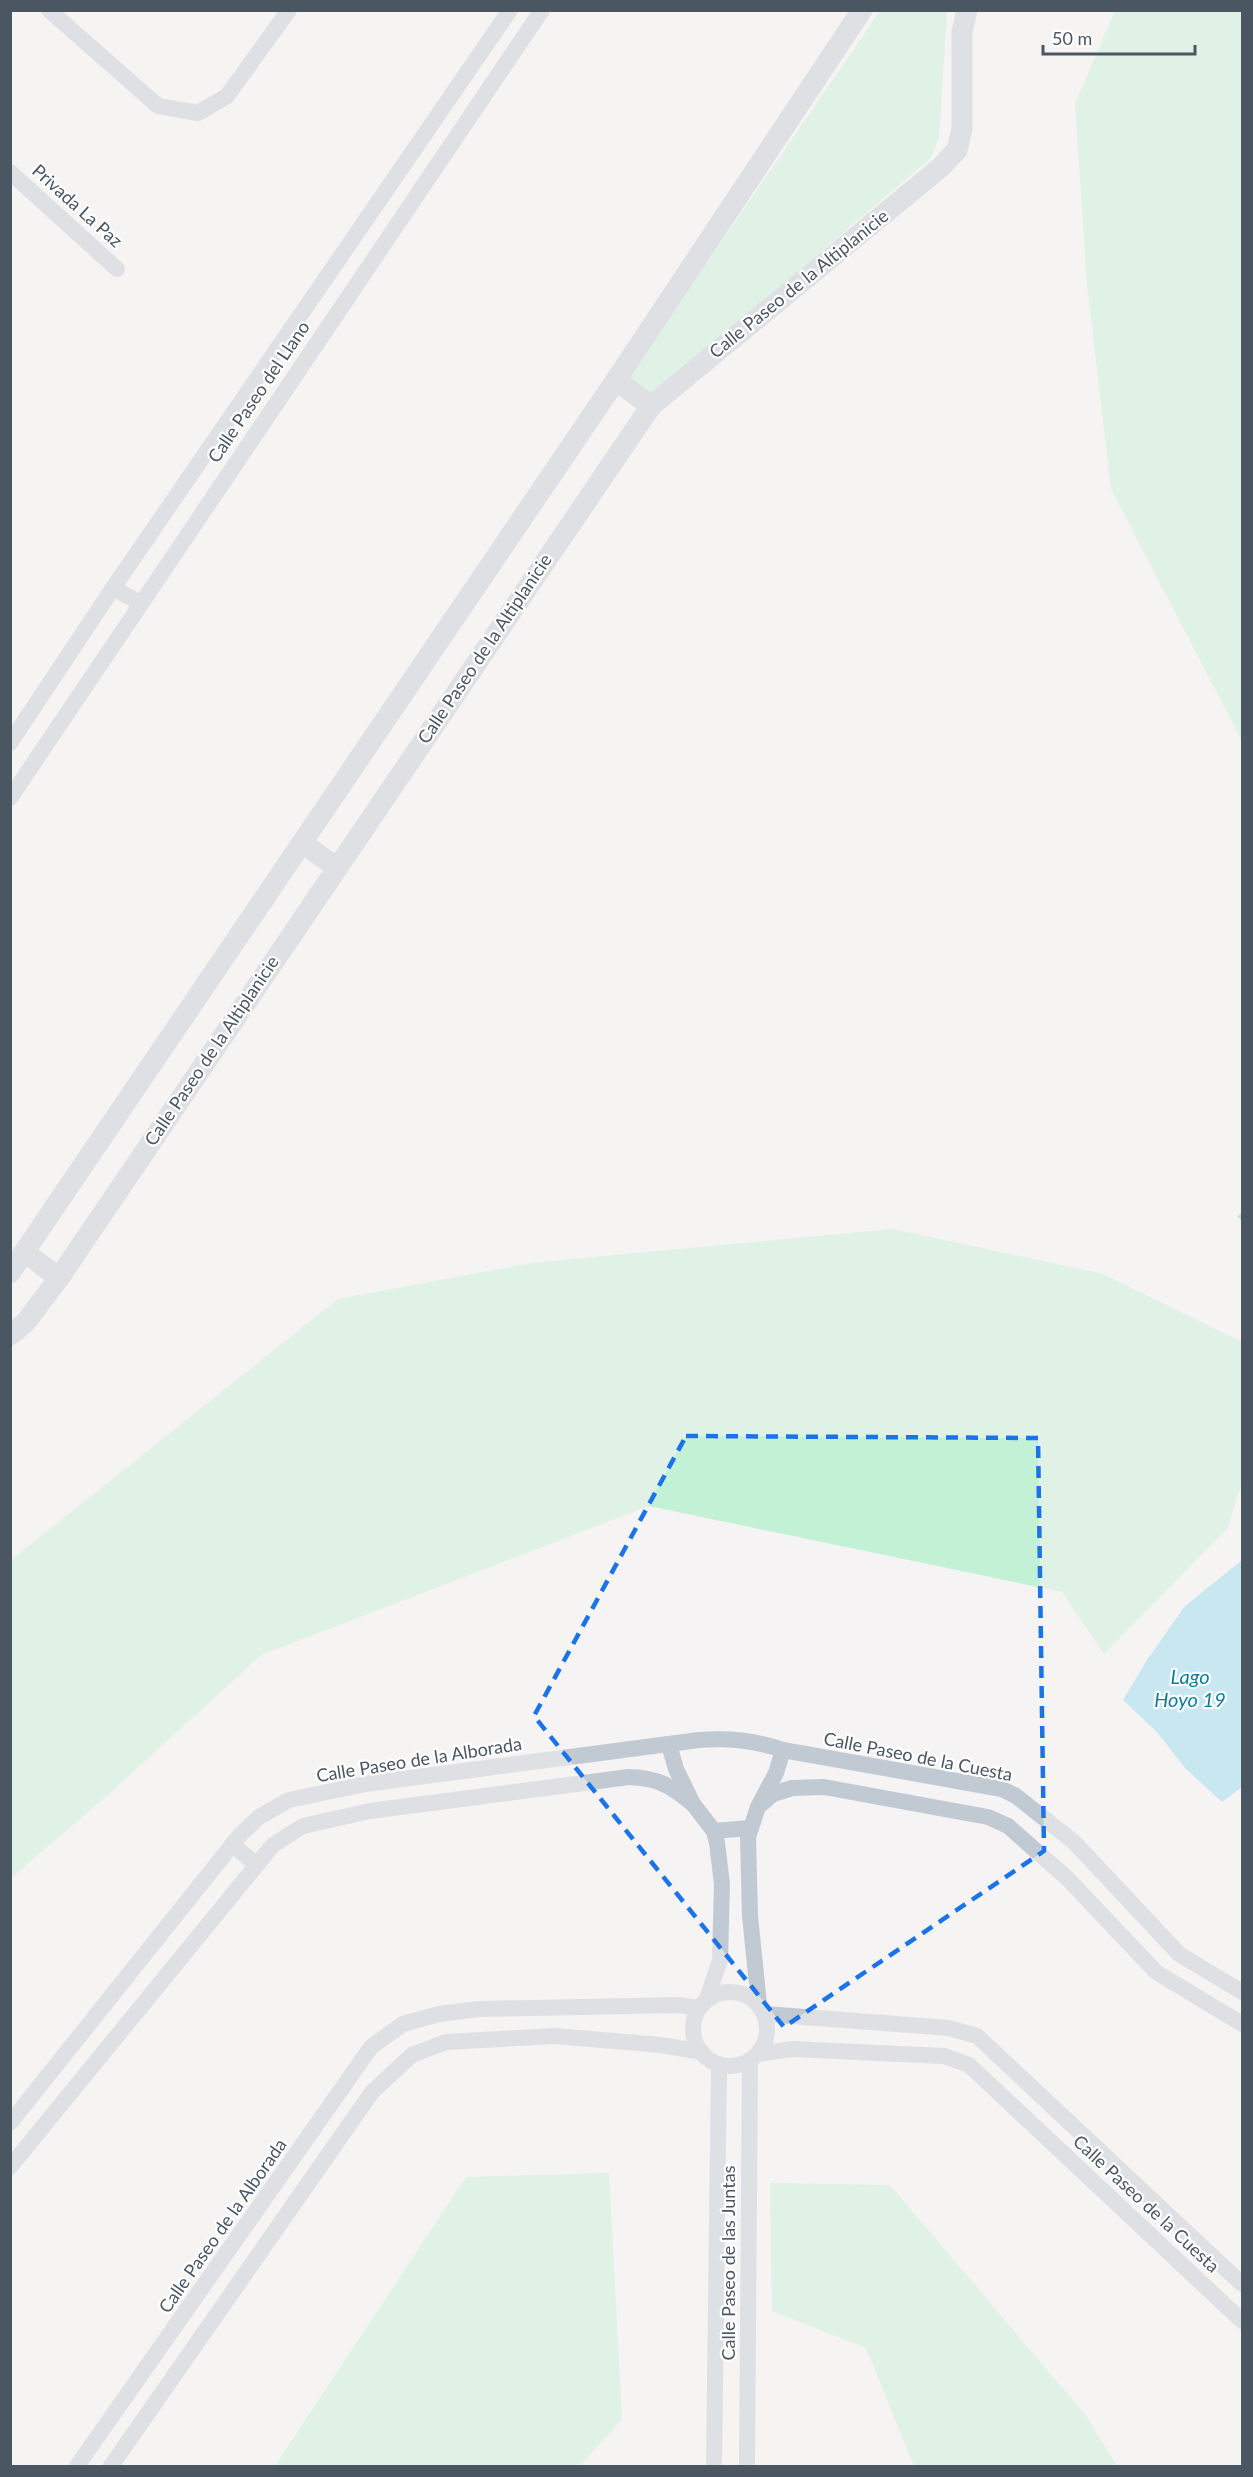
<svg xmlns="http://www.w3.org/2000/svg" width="1253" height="2477" font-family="Lato,sans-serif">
<rect width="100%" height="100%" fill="#f5f3f3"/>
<!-- green -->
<g fill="#c3f1d5">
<polygon points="880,11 947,11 939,137 931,158 651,396 627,379"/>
<polygon points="1115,11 1242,11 1242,741 1111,489 1087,284 1075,104"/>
<polygon points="893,1229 1103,1274 1242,1342 1242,1483 1227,1529 1104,1654 1062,1592 649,1506 261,1655 110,1793 11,1878 11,1560 338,1299 531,1263"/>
<polygon points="609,2173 622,2419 580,2466 275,2466 466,2177"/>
<polygon points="770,2183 890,2185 1087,2417 1117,2466 914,2466 866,2348 772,2311"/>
</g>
<!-- water -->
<polygon fill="#90daee" points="1242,1560 1242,1787 1222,1802 1185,1768 1157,1732 1123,1700 1147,1660 1185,1606"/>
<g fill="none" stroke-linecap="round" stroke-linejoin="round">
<!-- path -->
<polyline stroke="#7ad0a6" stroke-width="4" stroke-dasharray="4.5 3" stroke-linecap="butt" points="1239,1218 1242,1215"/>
<!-- minor -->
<g stroke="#c1cad2" stroke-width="16">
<polyline points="49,10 158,106 198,113 227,96 289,10"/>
<polyline points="10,172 117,269"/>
<polyline points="113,588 140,603"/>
<polyline points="10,743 113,588 510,10"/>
<polyline points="10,798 542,10"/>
<polyline points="669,1745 676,1769 693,1804 714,1831 717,1843 722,1884 720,1960 707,1999"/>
<polyline points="758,1807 773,1794 792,1788 824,1787 988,1817 1008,1826 1068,1879 1156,1972 1242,2024"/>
<polyline points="714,1831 750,1828"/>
<polyline points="232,1844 256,1865"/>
<circle cx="730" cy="2029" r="37"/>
<polyline points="759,2004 750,1916 748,1837 758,1807 776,1773 783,1750"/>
<polyline points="765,2014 949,2028 977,2036 1242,2284"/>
<polyline points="758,2054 792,2049 944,2056 969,2065 1242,2321"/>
<path d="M10 2123 240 1835 259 1817 289 1800 365 1784 699 1740C729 1738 754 1740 783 1750L1002 1789 1016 1796 1074 1842 1179 1954 1242 1992"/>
<path d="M10 2167 273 1845 303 1826 370 1811 629 1777C659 1778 671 1786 693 1804"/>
<polyline points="77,2466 371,2047 403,2024 439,2014 479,2009 677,2005 699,2008"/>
<polyline points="111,2466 372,2092 412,2055 446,2042 555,2036 661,2045 702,2052"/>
<polyline points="714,2466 719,2064"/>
<polyline points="747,2466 750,2061"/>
</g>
<!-- tertiary -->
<g stroke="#c1cad2" stroke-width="21">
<polyline points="616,380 651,406"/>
<polyline points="302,843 336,867"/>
<polyline points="26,1253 59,1278"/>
<polyline points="10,1273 616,380 862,10"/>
<polyline points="10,1335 25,1323 59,1278 651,406 941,167 957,150 962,129 962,32 967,10"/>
</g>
</g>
<!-- marked area -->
<path d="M0 0H1253V2477H0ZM686 1436 1038 1438 1044 1851 784 2027 534 1716Z" fill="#f5f3f3" fill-opacity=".55" fill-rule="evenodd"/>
<path fill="none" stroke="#1a73e8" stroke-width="4.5" stroke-dasharray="12 8" stroke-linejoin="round" d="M686 1436 1038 1438 1044 1851 784 2027 534 1716Z"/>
<g text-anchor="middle" stroke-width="4.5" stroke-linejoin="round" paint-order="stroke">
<!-- street labels -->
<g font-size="18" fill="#4a5661" stroke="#fff">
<text transform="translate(77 206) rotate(42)" y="6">Privada La Paz</text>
<text transform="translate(799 284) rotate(-39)" y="6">Calle Paseo de la Altiplanicie</text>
<text transform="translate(259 392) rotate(-56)" y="6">Calle Paseo del Llano</text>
<text transform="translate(485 649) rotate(-56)" y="6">Calle Paseo de la Altiplanicie</text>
<text transform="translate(212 1051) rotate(-56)" y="6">Calle Paseo de la Altiplanicie</text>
<text transform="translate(918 1757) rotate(11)" y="6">Calle Paseo de la Cuesta</text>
<text transform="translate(419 1760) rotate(-9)" y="6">Calle Paseo de la Alborada</text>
<text transform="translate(1146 2204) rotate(43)" y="6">Calle Paseo de la Cuesta</text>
<text transform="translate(223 2226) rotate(-55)" y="6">Calle Paseo de la Alborada</text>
<text transform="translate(729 2263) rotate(-90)" y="6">Calle Paseo de las Juntas</text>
</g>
<!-- water labels -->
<g font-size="20" font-style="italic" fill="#0c7c9b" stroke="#fff">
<text x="1190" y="1684">Lago<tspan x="1190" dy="23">Hoyo 19</tspan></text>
</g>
</g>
<!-- border -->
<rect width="1253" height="2477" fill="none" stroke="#4a5661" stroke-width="24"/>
<!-- scale -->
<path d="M1043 45v9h152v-9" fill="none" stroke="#4a5661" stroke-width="3"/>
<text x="1052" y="45" font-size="18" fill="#4a5661" stroke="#ffffff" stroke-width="4.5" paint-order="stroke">50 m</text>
</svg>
